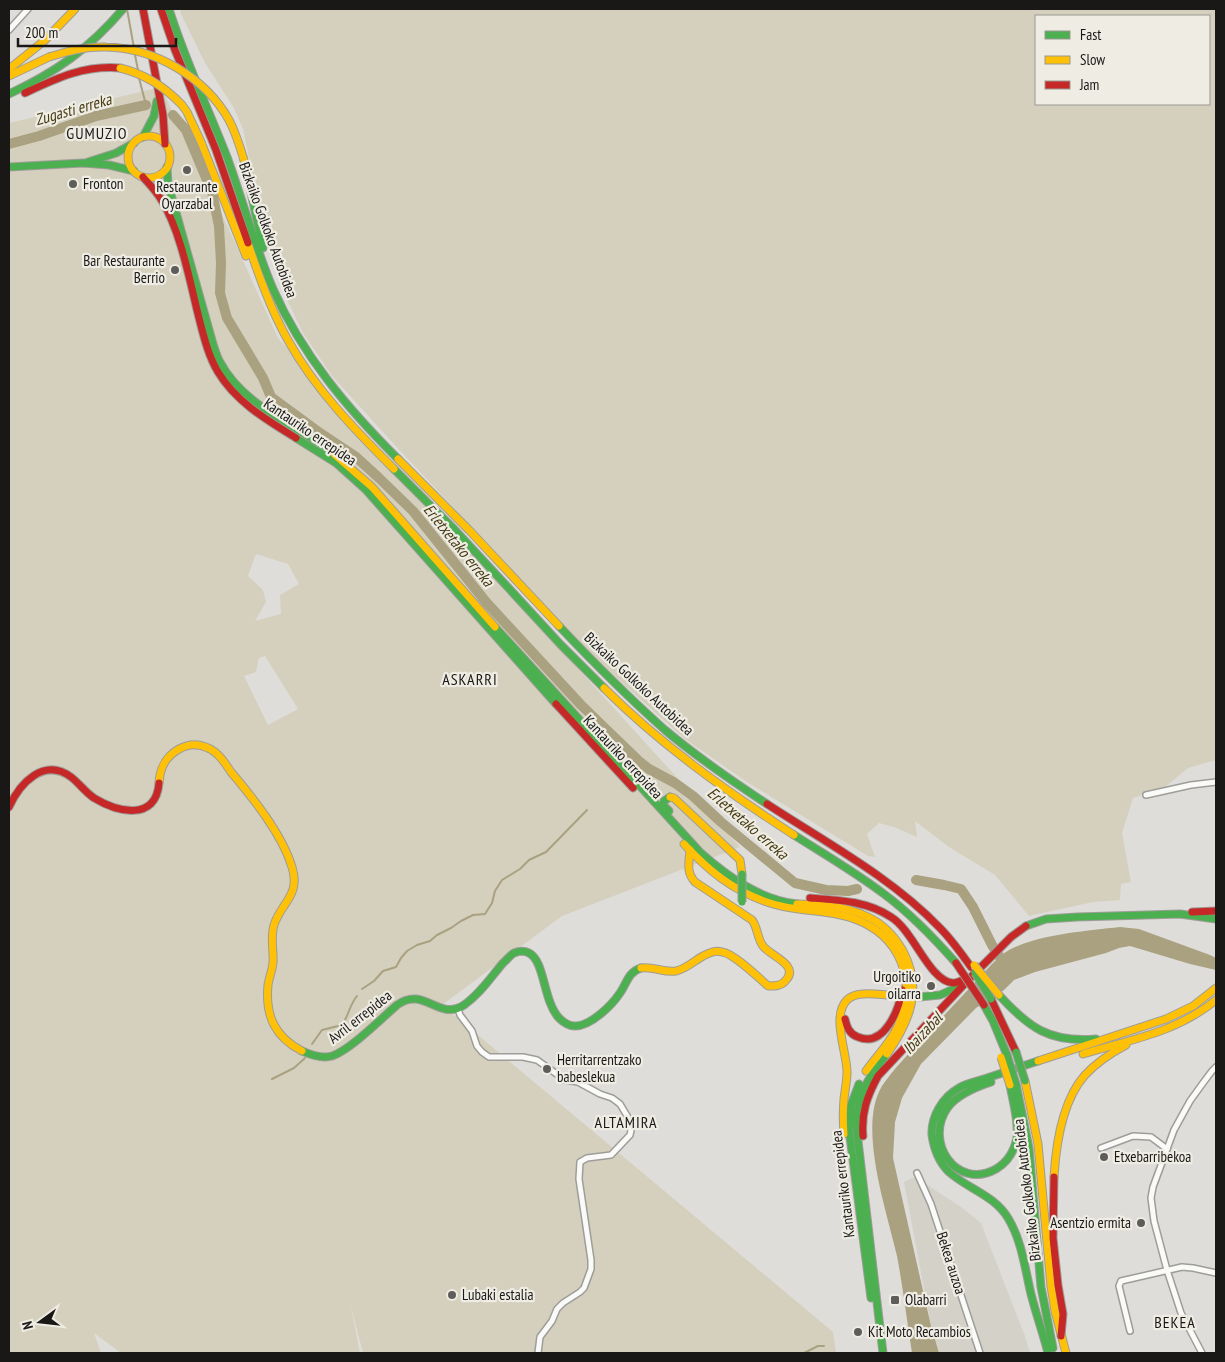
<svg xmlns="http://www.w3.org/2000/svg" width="1225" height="1362" font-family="'PT Sans Narrow',sans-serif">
<rect width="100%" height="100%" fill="#deddd9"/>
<!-- built -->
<polygon fill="#d4d1c8" points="915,1177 961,1207 981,1223 1025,1336 1030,1353 939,1353 931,1326 904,1182"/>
<!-- green -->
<g fill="#d5d0be" fill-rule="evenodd">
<path d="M180 9H1216V760L1188 768 1165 787 1133 798 1122 833 1131 882 1121 884 1120 900 1093 902 1029 916 995 875 949 847 915 821 917 837 894 827 879 823 867 834 875 857 868 856 747 782 685 739 594 658 392 442 332 376 303 333 282 289 258 202 243 129 234 108 205 63 181 14ZM1036 16H1209V104H1036Z"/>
<path d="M161 87 186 141 191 146 278 338 740 847 562 916 442 1005 833 1332 836 1353H501L500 1352V1353H363L351 1307 360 1353H121L94 1333 101 1353H9V123ZM256 554 288 564 299 584 280 595 281 614 255 621 266 602 263 590 248 576ZM265 656 298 709 268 725 244 676 256 672 259 658Z"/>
</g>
<!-- water -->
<path fill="#aaa180" d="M1120 927 1139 929 1210 955 1216 958V970L1190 964 1130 946 1119 948 1106 953 1035 972 1014 980 1004 990 976 1008 921 1064 902 1098 895 1122 893 1158 931 1326 939 1353H912C907 1321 903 1288 897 1256 887 1211 857 1127 882 1086 894 1068 910 1053 924 1037 946 1013 969 989 991 965 997 959 1002 954 1009 950 1040 934 1086 931 1120 927Z"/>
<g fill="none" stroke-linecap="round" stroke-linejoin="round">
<!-- stream -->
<g stroke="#aaa180" stroke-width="2">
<polyline points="127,9 134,48"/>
<polyline points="135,55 138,70"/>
<polyline points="139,78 146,105"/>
<polyline points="362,989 374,981 383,971 396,967 401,958 407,951 417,945 430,941 437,935 451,928 461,921 473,915 485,914 492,903 495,891 502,880 520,869 529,860 546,852 587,810"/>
<path d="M312 1044 322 1030 342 1025C349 1015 349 1006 357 996"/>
<polyline points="272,1079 294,1068 305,1058"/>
<polyline points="804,1353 818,1346 824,1346"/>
</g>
<!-- river -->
<g stroke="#aaa180" stroke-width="10">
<polyline points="173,115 186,130 212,192 219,226 221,263 220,293 227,318 263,378 271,397 320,433 356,457 379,478 413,511 486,602 581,705 640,762 649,769 675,783 693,796 721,822 795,883 826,890 848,891 857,889"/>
<polyline points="9,144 39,136 96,116 146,105"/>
<polyline points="916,880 944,885 961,889 973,907 992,945 1005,965"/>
</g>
<!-- street casing -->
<g stroke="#9e9d99" stroke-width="8">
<g id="street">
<polyline points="9,30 28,9"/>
<polyline points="1146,795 1191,785 1216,782"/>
<polyline points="458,1009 460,1015 472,1031 477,1046 482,1052 489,1057 523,1057 537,1060 565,1080 578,1082 600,1094 612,1098 620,1104 629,1119 631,1130 630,1135 611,1155 587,1158 580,1162 579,1179 591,1260 591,1269 584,1288 580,1292 563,1303 557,1309 552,1321 540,1337 538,1353"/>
<polyline points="1101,1148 1133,1136 1151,1137 1167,1149"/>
<polyline points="917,1173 931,1204 980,1353"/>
<polyline points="1130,1331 1120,1290 1119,1286 1121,1281 1182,1267 1193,1268 1216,1273"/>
<polyline points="1202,1353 1181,1313 1167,1270 1154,1221 1151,1198 1153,1187 1174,1130 1190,1101 1203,1083 1212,1071 1216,1067"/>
</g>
</g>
<!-- fast casing -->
<g stroke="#9e9d99" stroke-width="9">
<g id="fast">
<path d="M169 9C185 60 208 108 227 157 243 201 255 247 273 289 302 355 348 409 398 459"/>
<path d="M9 94C56 72 89 49 123 9"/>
<polyline points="143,137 154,116 157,101"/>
<polyline points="244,160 263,248"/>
<polyline points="88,162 116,153 134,143"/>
<polyline points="9,167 83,163 109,165 134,171"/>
<path d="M167 167 168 184 213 344C215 350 217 357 220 362 244 407 296 424 334 454"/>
<polyline points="296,438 336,463 366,490 556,704"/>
<polyline points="394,469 455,530 561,645 604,688"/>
<path d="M559 626C593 662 628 697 665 730 697 757 732 781 767 804"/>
<path d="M495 627 700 852C727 876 760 900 797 904"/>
<polyline points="669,811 663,805 664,801 670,797"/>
<path d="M794 835C824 854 855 872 884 894 911 914 934 938 956 963"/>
<polyline points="1026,926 1046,919 1077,917 1180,914 1216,919"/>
<path d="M999 995C1029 1028 1050 1043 1096 1039"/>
<polyline points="919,997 940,995 958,987"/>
<polyline points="984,1005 993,1021 1007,1055"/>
<path d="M302 1051C311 1055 322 1059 332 1056 350 1050 382 1018 397 1005 424 985 439 1022 464 1005 480 994 491 977 503 963 507 960 510 955 514 953 519 951 525 951 529 953 545 961 543 1001 559 1018 563 1022 569 1026 575 1026 591 1026 612 1005 620 993 627 983 628 972 641 968"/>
<path d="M1038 1061C1020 1067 1002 1073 984 1079 976 1082 966 1083 959 1088 943 1097 931 1116 932 1135 934 1149 938 1161 949 1172 968 1189 994 1195 1008 1218 1022 1241 1025 1269 1031 1294 1036 1314 1043 1333 1048 1353"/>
<path d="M991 1082C976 1087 958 1094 948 1107 923 1141 956 1191 996 1169 1008 1162 1014 1152 1017 1138 1019 1121 1013 1102 1010 1085"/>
<polyline points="859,1084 851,1105 849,1129 871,1298"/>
<polyline points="1016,1084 1029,1148 1041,1287 1053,1348"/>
<path d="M883 1353 856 1124C857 1094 869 1077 887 1054"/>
</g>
</g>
<!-- slow casing -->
<g stroke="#9e9d99" stroke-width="9">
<g id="slow">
<polyline points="9,69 44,41 75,9"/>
<polyline points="9,76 49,57"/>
<polyline points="182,105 187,112 201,142 246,256"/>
<circle cx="149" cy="157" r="21"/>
<path d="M248 243C259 277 271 311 289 342 316 390 355 430 394 469"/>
<polyline points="334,454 372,487 495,627"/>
<polyline points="398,459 469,530 559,626"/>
<path d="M604 688C661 745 726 791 794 835"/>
<path d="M159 783C160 768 165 757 179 749 188 744 198 743 208 748 218 752 225 763 231 772 253 798 282 834 292 867 301 895 281 903 274 925 270 938 274 951 273 963 272 971 269 978 268 985 265 1016 275 1037 302 1051"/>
<polyline points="670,797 674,798 740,860 742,874"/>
<path d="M684 844C709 871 732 890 767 902 794 912 824 909 852 918 901 935 919 982 897 1028 889 1044 876 1057 866 1071"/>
<path d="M797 904C821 905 846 906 868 917 883 924 895 937 903 951 923 989 910 1021 887 1054"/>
<path d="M641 968C653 966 664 973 676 971 686 969 694 961 703 956 709 953 715 950 722 952 733 953 758 977 768 986 775 986 782 986 786 980 800 965 769 955 763 946 757 938 758 928 752 920L695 882C686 872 689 863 690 850"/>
<path d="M1083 1054C1132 1039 1175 1033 1216 1000"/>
<polyline points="1038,1061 1166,1019 1193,1006 1216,988"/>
<polyline points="1025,1081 1038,1144 1051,1286 1055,1311 1066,1353"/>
<path d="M844 1134C843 1122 843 1111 844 1099 845 1090 847 1081 847 1072 847 1052 831 1016 847 1000 857 990 879 995 892 995"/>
<path d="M1054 1177C1056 1143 1062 1101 1085 1075 1097 1062 1111 1053 1126 1045"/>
</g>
</g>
<!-- jam casing -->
<g stroke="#9e9d99" stroke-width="9">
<g id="jam">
<polyline points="143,9 163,115 165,144"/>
<polyline points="161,9 175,50 216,150 248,243"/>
<path d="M25 93C57 78 84 65 120 68"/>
<path d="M143 177C150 185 157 192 162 201 181 232 190 282 199 318 204 337 208 355 218 372 236 402 267 420 296 438"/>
<polyline points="556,704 633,788"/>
<path d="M767 804C825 842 891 877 940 928 952 940 961 953 971 967"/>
<path d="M9 807C20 783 44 757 71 777 79 783 85 792 94 798 117 812 156 822 159 783"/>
<path d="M810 898C838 900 867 901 891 917 914 931 929 981 953 983 958 983 962 980 967 978"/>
<polyline points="1192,912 1216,911"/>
<polyline points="991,999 1016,1052"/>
<path d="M845 1019C847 1027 849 1034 858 1037 884 1048 899 1010 902 990"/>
<path d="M863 1136C861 1113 867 1096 878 1076L972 976 1011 937 1026 926"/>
<polyline points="1054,1177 1053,1238 1058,1285 1063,1314 1061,1336"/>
</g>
</g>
<!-- street -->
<use href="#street" stroke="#fafaf9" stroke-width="5"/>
<!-- fast -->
<use href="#fast" stroke="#4caf50" stroke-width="7"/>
<!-- slow -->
<use href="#slow" stroke="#ffc107" stroke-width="7"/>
<!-- jam -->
<use href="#jam" stroke="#c62828" stroke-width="7"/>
<!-- fast-bridge casing -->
<g stroke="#9e9d99" stroke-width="9" stroke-linecap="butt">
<g id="fast-bridge">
<polyline points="742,874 742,902"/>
<polyline points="975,973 991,999"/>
<polyline points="1016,1052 1025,1081"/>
<polyline points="1007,1055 1016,1084"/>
</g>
</g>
<!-- slow-bridge casing -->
<g stroke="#9e9d99" stroke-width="9" stroke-linecap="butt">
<g id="slow-bridge">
<path d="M49 57C67 51 86 46 106 47 155 48 205 77 229 120 236 133 240 147 244 160"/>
<path d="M120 68C145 74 164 86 182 105"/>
<polyline points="974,965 999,995"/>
<polyline points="1001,1057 1010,1085"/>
</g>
</g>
<!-- jam-bridge casing -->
<g stroke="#9e9d99" stroke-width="9" stroke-linecap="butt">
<polyline id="jam-bridge" points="956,963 984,1005"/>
</g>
<!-- fast-bridge -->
<use href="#fast-bridge" stroke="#4caf50" stroke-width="7"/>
<!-- slow-bridge -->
<use href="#slow-bridge" stroke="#ffc107" stroke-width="7"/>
<!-- jam-bridge -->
<use href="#jam-bridge" stroke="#c62828" stroke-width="7"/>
</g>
<!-- markers -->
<g fill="#5e5d5a" stroke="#eeece3" stroke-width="2">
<circle cx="187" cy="170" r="5"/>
<circle cx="73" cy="184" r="5"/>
<circle cx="175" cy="270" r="5"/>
<circle cx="931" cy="986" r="5"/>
<circle cx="547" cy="1069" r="5"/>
<circle cx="1104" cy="1157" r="5"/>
<circle cx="1141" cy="1223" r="5"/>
<circle cx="452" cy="1295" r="5"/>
<rect x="890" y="1295" width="10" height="10" rx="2.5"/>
<circle cx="858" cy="1332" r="5"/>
</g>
<g text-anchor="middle" stroke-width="4.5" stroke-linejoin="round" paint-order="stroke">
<!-- poi labels -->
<g font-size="15" fill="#191816" stroke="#eeece3" text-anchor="start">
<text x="83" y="189">Fronton</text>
<text x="187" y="192" text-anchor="middle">Restaurante<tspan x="187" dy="17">Oyarzabal</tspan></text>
<text x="165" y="266" text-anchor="end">Bar Restaurante<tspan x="165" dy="17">Berrio</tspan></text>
<text x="921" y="982" text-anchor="end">Urgoitiko<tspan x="921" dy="17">oilarra</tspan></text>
<text x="557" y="1065">Herritarrentzako<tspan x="557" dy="17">babeslekua</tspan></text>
<text x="1114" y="1162">Etxebarribekoa</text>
<text x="1131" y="1228" text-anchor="end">Asentzio ermita</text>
<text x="462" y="1300">Lubaki estalia</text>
<text x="905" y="1305">Olabarri</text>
<text x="868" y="1337">Kit Moto Recambios</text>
</g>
<!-- street labels -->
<g font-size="15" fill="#191816" stroke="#eeece3">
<text transform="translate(268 230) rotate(70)" y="5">Bizkaiko Golkoko Autobidea</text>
<text transform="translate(310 432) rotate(34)" y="5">Kantauriko errepidea</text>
<text transform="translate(639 684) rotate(43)" y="5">Bizkaiko Golkoko Autobidea</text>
<text transform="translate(623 757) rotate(47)" y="5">Kantauriko errepidea</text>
<text transform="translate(360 1017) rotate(-38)" y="5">Avril errepidea</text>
<text transform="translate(843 1184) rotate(-97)" y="5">Kantauriko errepidea</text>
<text transform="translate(1027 1190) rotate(-97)" y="5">Bizkaiko Golkoko Autobidea</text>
<text transform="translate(951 1263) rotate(72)" y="5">Bekea auzoa</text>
</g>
<!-- water labels -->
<g font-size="16" font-style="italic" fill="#463b15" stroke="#eeece3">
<text transform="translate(73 109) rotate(-16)" y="6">Zugasti erreka</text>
<text transform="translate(459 545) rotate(51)" y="6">Erletxetako erreka</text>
<text transform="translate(748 823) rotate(41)" y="6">Erletxetako erreka</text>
<text transform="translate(922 1033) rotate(-47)" y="6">Ibaizabal</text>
</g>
<!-- neighbourhood labels -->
<g font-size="16" letter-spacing="1" fill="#191816" stroke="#eeece3">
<text x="97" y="139">GUMUZIO</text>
<text x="470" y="685">ASKARRI</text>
<text x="626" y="1128">ALTAMIRA</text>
<text x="1175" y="1328">BEKEA</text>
</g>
</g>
<!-- border -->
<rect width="1225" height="1362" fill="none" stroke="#191816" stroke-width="20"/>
<!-- legend -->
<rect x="1035" y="15" width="175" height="90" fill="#eeece3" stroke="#999791"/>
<rect x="1045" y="31" width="25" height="8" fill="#4caf50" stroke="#999791"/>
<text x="1080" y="40" font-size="15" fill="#191816">Fast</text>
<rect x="1045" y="56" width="25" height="8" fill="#ffc107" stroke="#999791"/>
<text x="1080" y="65" font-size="15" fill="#191816">Slow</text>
<rect x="1045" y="81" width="25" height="8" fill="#c62828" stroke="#999791"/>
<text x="1080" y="90" font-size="15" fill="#191816">Jam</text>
<!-- north arrow -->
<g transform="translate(40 1322) rotate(255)" stroke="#eeece3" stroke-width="4" paint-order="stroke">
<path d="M0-4L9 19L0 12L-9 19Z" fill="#191816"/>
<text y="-8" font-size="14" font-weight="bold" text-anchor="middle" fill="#191816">N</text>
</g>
<!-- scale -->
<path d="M18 38v8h158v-8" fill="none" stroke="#191816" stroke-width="2.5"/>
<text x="25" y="38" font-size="15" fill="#191816" stroke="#eeece3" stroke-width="4" paint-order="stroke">200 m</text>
</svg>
